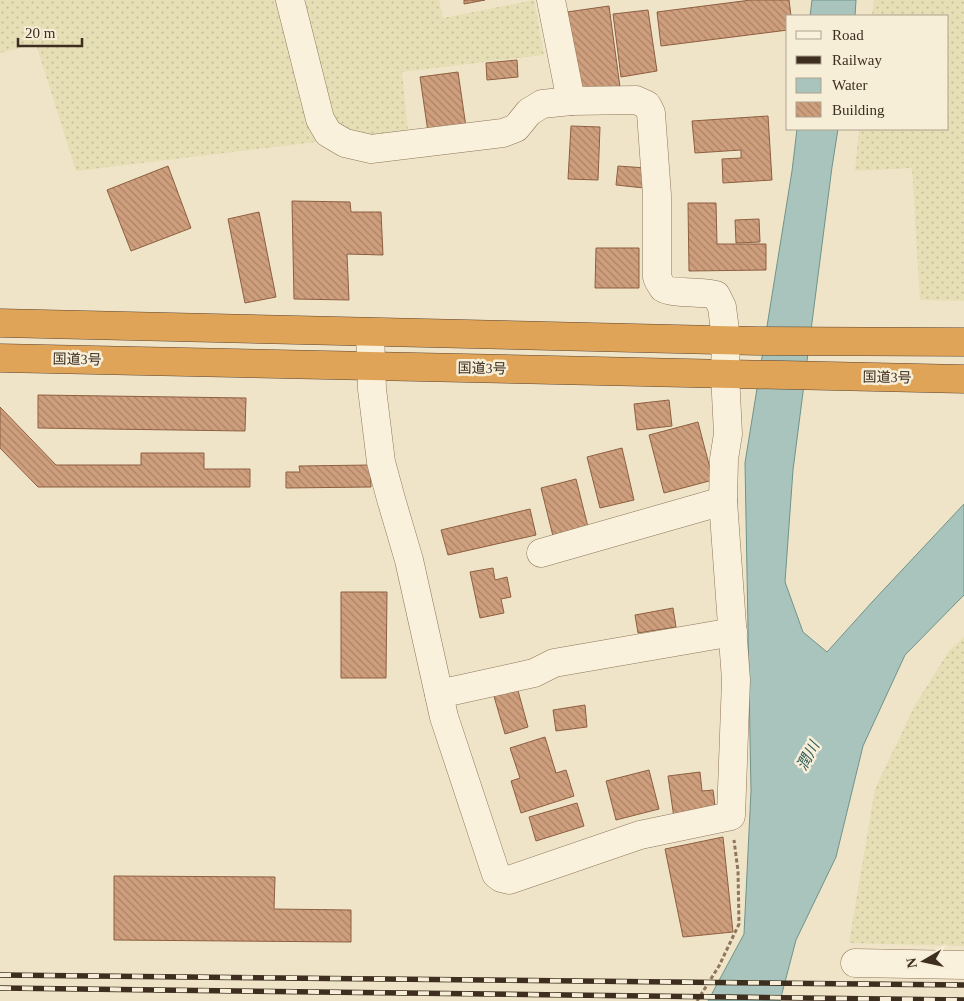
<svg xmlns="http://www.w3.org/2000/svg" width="964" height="1001" font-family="'Times New Roman','Noto Sans JP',serif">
<defs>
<pattern id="farmland-dots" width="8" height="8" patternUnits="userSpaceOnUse" patternTransform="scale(1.25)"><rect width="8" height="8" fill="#e6deb5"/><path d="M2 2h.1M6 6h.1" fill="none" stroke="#c6bf9b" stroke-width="1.8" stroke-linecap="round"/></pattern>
<pattern id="building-back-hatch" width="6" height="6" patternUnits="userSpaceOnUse" patternTransform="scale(1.25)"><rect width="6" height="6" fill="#cf9f7d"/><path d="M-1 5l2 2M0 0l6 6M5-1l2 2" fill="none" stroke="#a98266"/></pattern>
</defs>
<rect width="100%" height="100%" fill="#f0e4c8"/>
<!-- farmland -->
<g fill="url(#farmland-dots)">
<polygon points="0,0 439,0 443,18 534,0 544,55 402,72 408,131 76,171 36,44 0,53"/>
<polygon points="874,0 964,0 964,301 920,300 912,168 855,171 859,129 948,129 948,16 872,16"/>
<polygon points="964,637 964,946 849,943 875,789 915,705 949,651"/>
</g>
<!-- water -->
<g fill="#a9c4bc" stroke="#6f938a">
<polygon points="812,0 856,0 855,16 810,16"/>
<polygon points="797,129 838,129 832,167 793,470 785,582 803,632 827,652 873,601 964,504 964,595 905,655 863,746 836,857 796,940 780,1001 708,1001 744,934 751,791 745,463 792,171"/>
</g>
<!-- building -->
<g fill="url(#building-back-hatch)" stroke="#8d5f41">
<polygon points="464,0 485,0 464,4"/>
<polygon points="751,0 789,0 791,16 788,16 788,30 661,46 657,12"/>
<polygon points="609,6 620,87 578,93 567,12"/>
<polygon points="648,10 657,71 621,77 613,14"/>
<polygon points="517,60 518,77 487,80 486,63"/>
<polygon points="458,72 466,127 428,132 420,77"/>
<polygon points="768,116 772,180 723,183 722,159 741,158 741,150 695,153 692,121"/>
<polygon points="571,126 600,127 598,180 568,179"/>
<polygon points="168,166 191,228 131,251 107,190"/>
<polygon points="618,166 646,168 644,188 616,185"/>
<polygon points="292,201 350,202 351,212 381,212 383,255 347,254 349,300 294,299"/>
<polygon points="688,203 716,203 717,244 766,244 766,270 689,271"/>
<polygon points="259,212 276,297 245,303 228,219"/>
<polygon points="759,219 760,242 736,243 735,220"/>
<polygon points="596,248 639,248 639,288 595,288"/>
<polygon points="38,395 246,398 245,431 38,428"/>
<polygon points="669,400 672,426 637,430 634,404"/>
<polygon points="0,407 56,465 141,465 141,453 204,453 204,469 250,469 250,487 38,487 0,448"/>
<polygon points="698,422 713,480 664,493 649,435"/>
<polygon points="622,448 634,500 600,508 587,457"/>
<polygon points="370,465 371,487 286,488 286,472 300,472 299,466"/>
<polygon points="576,479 588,527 553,536 541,488"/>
<polygon points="530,509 536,535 448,555 441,530"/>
<polygon points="493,568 495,580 507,577 511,597 501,599 504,613 480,618 470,572"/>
<polygon points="341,592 387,592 386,678 341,678"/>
<polygon points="673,608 676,627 638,633 635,615"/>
<polygon points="517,687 528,727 505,734 493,693"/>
<polygon points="585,705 587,727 556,731 553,710"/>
<polygon points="545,737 556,773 566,770 574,796 521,813 511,781 520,778 510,748"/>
<polygon points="649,770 659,809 616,820 606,781"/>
<polygon points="700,772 702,791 713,790 716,813 674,818 668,776"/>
<polygon points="577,803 584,826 536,841 529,817"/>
<polygon points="723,837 733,932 683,937 665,849"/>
<polygon points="114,876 275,877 274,909 351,910 351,942 114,940"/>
</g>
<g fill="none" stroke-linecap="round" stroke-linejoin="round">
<!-- minor casing -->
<g stroke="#8d765c" stroke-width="29">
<g id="minor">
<polyline points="290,0 320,119 328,133 345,143 371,149 503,133 516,128 529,112 542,104 571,101"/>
<path d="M370 333 372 389 381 462 391 499 409 560 444 717 496 874 501 878 509 880 640 835 731 816 736 680 723 501 724 459 728 434 725 374 726 339 722 307 716 295C704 291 671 294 663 288 661 285 658 280 657 277V195L651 113 647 105 636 100 571 101 551 0"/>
<polyline points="541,553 723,501"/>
<polyline points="439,694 534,673 554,663 733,632"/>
<polyline points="855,963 964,965"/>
</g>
</g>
<!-- highway casing -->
<g stroke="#5b4430" stroke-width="29">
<g id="highway">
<polyline points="0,323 758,341 964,342"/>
<polyline points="0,358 964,379"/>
</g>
</g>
<!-- path -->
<polyline stroke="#8d765c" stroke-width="3" stroke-dasharray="4 2.5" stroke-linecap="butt" points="697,1001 719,966 739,924 738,871 734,840"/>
<!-- minor -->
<use href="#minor" stroke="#faf1dc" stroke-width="28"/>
<!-- highway -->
<use href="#highway" stroke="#e0a458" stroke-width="28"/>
<!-- rail casing -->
<g stroke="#3d2e20" stroke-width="5.5">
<g id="rail">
<polyline points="0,975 964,985"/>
<polyline points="0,988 964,1000"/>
</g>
</g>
<!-- rail -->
<use href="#rail" stroke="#f7eed8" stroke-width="4" stroke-dasharray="11" stroke-linecap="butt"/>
</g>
<g text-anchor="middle" stroke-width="5" stroke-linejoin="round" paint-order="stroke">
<!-- street labels -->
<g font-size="14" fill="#3d2e20" stroke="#f7eed8">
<text transform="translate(77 359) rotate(1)" y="5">国道3号</text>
<text transform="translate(482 368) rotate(1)" y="5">国道3号</text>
<text transform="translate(887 377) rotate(1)" y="5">国道3号</text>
</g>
<!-- water labels -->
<g font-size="15" font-style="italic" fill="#2f5d5a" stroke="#f7eed8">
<text transform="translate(808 756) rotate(-62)" y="5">潤川</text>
</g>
</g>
<!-- legend -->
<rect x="786" y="15" width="162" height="115" fill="#f7eed8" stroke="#ada18e"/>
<rect x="796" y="31" width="25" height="8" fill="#faf1dc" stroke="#ada18e"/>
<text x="832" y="40" font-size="15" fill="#3d2e20">Road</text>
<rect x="796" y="56" width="25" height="8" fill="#3d2e20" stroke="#ada18e"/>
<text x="832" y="65" font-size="15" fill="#3d2e20">Railway</text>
<rect x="796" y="78" width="25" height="15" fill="#a9c4bc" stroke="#ada18e"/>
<text x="832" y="90" font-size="15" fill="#3d2e20">Water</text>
<rect x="796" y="102" width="25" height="15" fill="url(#building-back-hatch)" stroke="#ada18e"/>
<text x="832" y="115" font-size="15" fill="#3d2e20">Building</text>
<!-- north arrow -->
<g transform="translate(924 961) rotate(261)" stroke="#f7eed8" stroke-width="4" paint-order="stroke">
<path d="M0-4L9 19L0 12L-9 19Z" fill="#3d2e20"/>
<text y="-8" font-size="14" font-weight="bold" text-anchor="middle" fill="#3d2e20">N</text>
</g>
<!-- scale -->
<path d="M18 38v8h64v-8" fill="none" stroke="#3d2e20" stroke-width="2.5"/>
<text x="25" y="38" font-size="15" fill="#3d2e20" stroke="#f7eed8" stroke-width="4" paint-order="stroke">20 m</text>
</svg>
